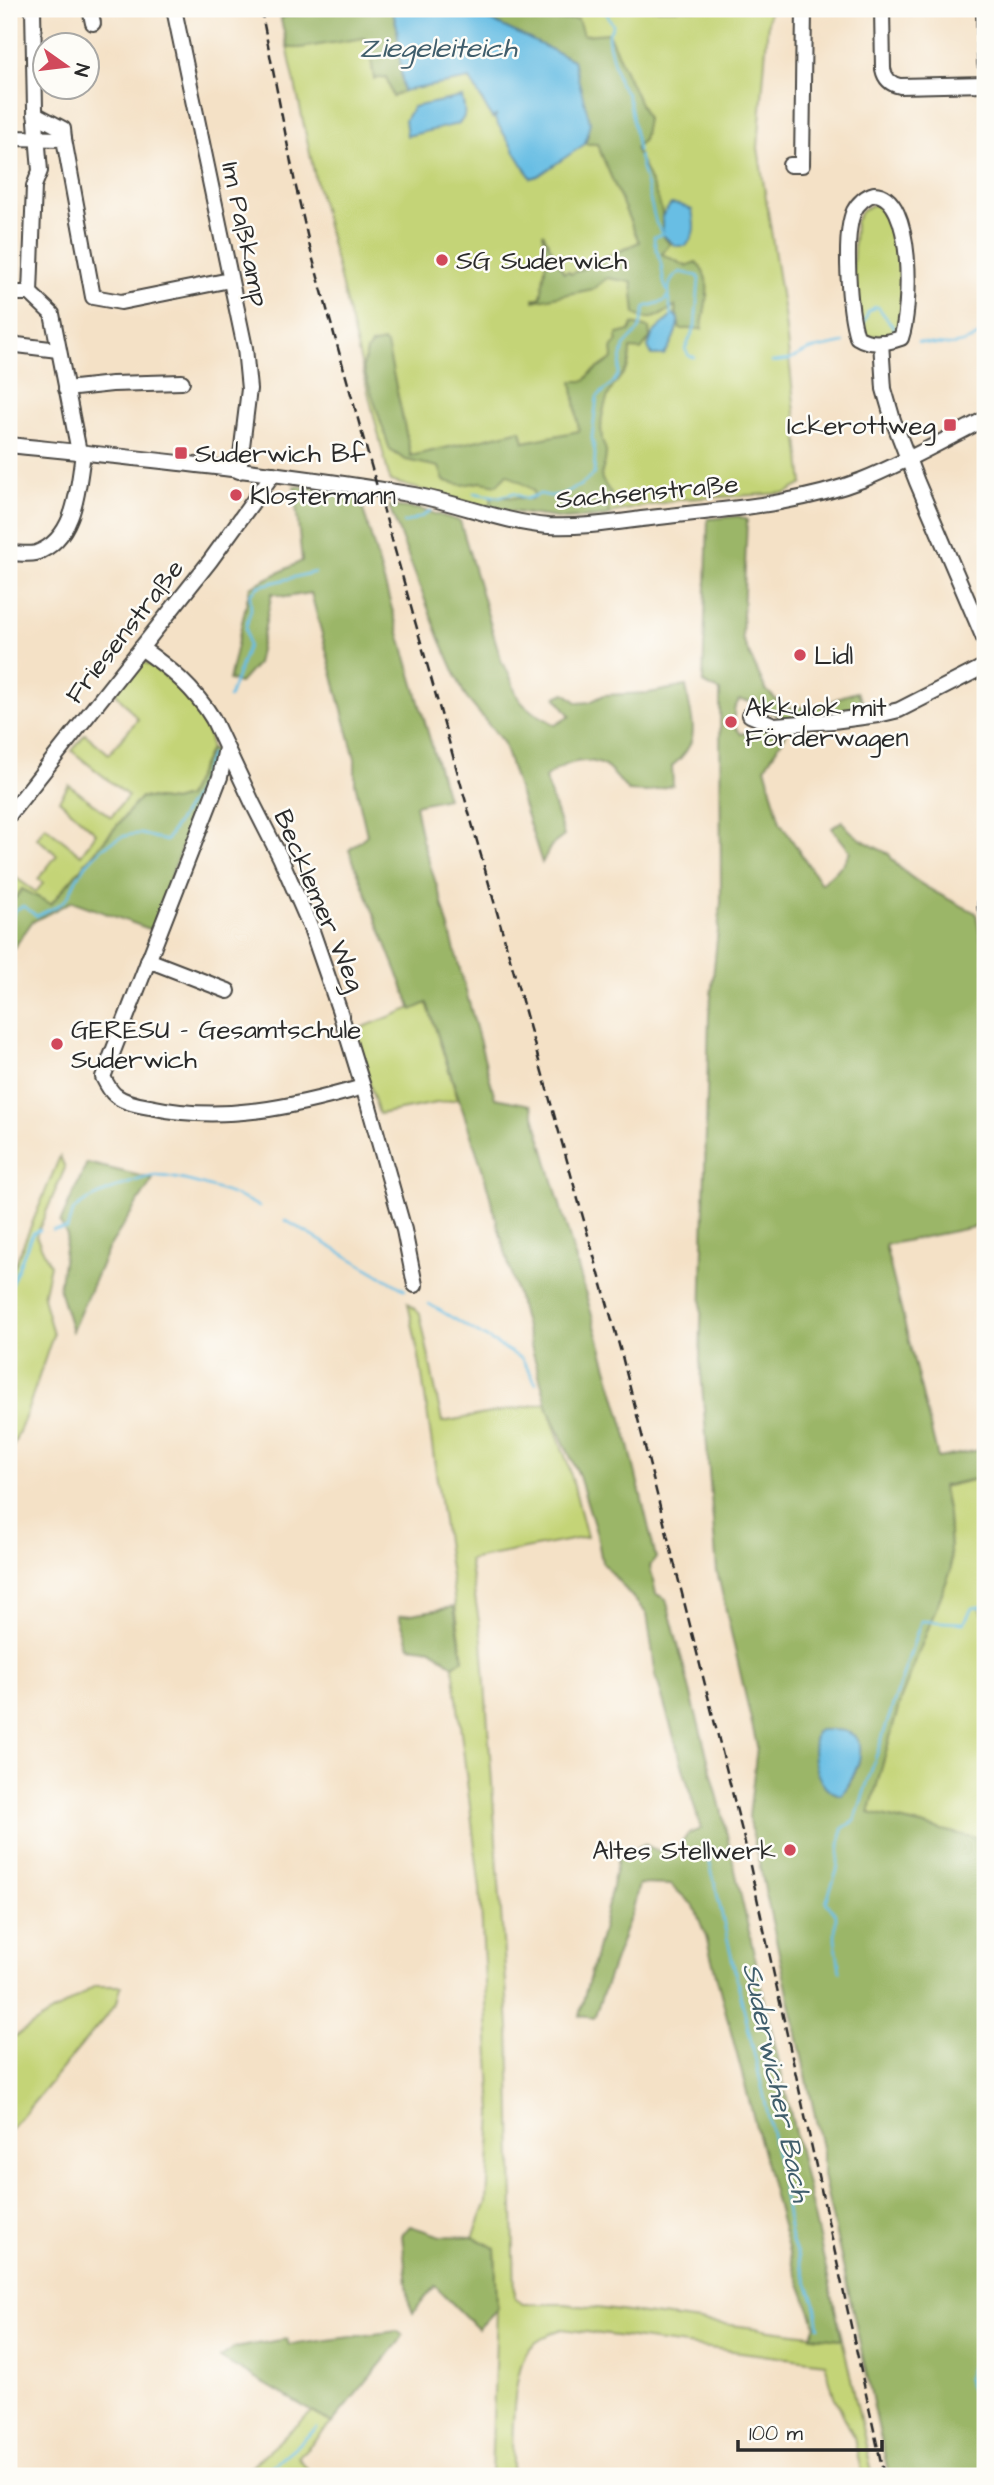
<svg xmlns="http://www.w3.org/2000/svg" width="994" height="2485" font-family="'Architects Daughter',sans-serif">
<rect width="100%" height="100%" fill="#fdfcf7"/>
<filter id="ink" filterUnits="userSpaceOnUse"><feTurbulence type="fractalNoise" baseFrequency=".0143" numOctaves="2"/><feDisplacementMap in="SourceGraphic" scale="14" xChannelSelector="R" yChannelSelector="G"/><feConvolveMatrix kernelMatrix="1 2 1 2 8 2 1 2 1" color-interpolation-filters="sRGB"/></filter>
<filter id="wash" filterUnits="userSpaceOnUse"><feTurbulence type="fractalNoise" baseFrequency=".00686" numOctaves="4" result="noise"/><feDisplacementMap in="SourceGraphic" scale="28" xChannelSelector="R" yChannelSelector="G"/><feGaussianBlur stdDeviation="1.57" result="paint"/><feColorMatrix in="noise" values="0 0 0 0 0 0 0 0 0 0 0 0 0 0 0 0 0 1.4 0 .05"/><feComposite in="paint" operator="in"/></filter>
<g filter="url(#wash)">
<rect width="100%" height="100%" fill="#f4e1c6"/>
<!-- green -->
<g fill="#c4d477" stroke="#788051" stroke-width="2">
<path d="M279 9H769L758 148 784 313 803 484 786 493 684 499 614 512 608 516C533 524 462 501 390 481L315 177Z"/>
<polygon points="872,205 880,205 893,213 904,274 899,334 863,337 852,283 855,222 862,210"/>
<path d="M143 662C167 671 214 722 210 749L187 797 173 801 141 797 50 905 22 889 9 907V873L36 892 43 883 38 879 57 855 37 838 45 826 81 855 96 833 59 800 69 785 111 817 128 796 72 751 85 734 109 754 138 719 115 692 133 668Z"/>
<polygon points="427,1002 458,1099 379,1114 353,1031"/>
<polygon points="60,1156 65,1168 36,1236 50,1265 43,1297 53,1335 26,1415 9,1456 9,1279"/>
<path d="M408 1303 420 1314 442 1422 546 1403 569 1467 587 1537 469 1560 482 1640 509 2026 515 2299 523 2304H565L842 2339 873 2476H862L854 2437 834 2396 825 2363 562 2329C550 2334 539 2338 530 2348 511 2368 512 2448 512 2476H491L497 2309 495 2248 473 2237 487 2202 492 2113 480 1889 453 1666 463 1659 420 1362Z"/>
<polygon points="985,1477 985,1601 981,1609 985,1620 985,1841 869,1813 901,1698 951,1569 948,1514 943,1487"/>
<polygon points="95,1986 121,1986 117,2003 9,2132 9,2040"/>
<polygon points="972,2391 985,2397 985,2474"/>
<polygon points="312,2412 332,2423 298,2457 312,2476 285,2476 282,2473 278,2476 240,2476"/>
</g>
<!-- forest -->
<g fill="#9bb668" stroke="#63704a" stroke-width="2" fill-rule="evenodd">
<polygon points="309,9 392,9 397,27 403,91 393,97 386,77 374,79 369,45 364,38 300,48 288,48 281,20 283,17 300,14"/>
<path d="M467 9H495L534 21 578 19 583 35 608 33 647 119 643 140 635 148C642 164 660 198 662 213 665 227 656 230 670 244L662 254 686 266 696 262C716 283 704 302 702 329H680L675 306C662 315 650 324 635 314L632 282 607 278 593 289 534 301V299L541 297 546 261 543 233 564 273 568 271 571 274 639 242 597 144H585L588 135 573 60Z"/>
<path d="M633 324 649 328 650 338 641 350 630 349C630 372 624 370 613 387 608 394 605 404 603 412 601 420 601 431 602 439 603 446 607 448 606 454 605 477 593 470 611 493L608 516 564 519 489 508 492 496 531 499 534 497 533 490 507 474 497 485 481 482 462 485 444 481 439 467 406 460 390 450 363 367 367 351 371 345 383 342 387 345 411 456 521 430 524 442 579 431 572 381H585L590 374 613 358 612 347 617 341 616 338 618 334 630 331Z"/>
<polygon points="294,486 358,492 447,798 415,805 422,840 441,899 495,1098 531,1105 626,1433 656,1558 650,1566 656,1594 666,1599 722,1813 842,2339 811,2336 816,2326 791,2260 706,1937 694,1906 671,1885 639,1884 633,1909 594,2018 579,2016 601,1935 618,1859 644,1844 671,1858 688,1834 701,1829 656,1676 647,1614 602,1562 597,1535 578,1473 549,1411 483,1171 427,1003 412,1010 349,850 367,835 355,783 355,759 311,593 286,597 272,593 257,664 240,683 229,680 250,587 302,561"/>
<path d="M389 506 419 509 460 521 502 663C511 673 511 681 516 693 521 708 543 717 555 725L570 716 556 697 565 693 578 703 590 702 604 695 649 693 686 686C691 722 704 740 672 766L673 785 647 792 628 791C621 783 611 768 601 764 581 756 560 765 545 778L564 836 551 846 542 863 503 742 465 696 440 639Z"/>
<path d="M739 516 747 520 742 638 766 690 785 708 823 706 843 696 857 692 866 707 864 713 785 720 753 702 739 700 734 710V725L741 734 761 729 786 734 765 767 780 822 821 884 843 864 850 851 832 828 842 821C852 837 873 846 889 854 902 879 951 900 976 913L985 961V1120H981L985 1141V1225L885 1245 938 1458 985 1449V1477L942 1486 948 1515 951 1570 901 1698 869 1813 985 1840V2398L972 2393 985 2476H889L823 2175V2152L749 1817 757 1746 717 1571 700 1360 709 1015 721 902 720 691 703 683 708 519ZM850 1733C869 1750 855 1777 842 1795 816 1790 814 1761 814 1739Z"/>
<polygon points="210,749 216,751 152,930 72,901 32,922 9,955 9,907 22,889 51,904 141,797 173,801 187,797"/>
<polygon points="87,1163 153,1179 108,1249 72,1331 59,1289 67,1235 60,1223"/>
<polygon points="454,1607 463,1659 453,1666 432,1649 410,1646 399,1616"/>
<polygon points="410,2226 441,2236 473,2237 495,2248 497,2309 478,2329 435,2286 413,2313 409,2303 402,2235"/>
<polygon points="397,2331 403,2335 399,2342 332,2423 220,2358 234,2348 287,2339 289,2345"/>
</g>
<!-- water -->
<g fill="#67bee4" stroke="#497488" stroke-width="2">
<polygon points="392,9 467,9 573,60 590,122 585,144 538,176 531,178 494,118 497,115 492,118 470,79 403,91 397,27"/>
<path d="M462 97C464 107 468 117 458 124L407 136 405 120 413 107Z"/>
<path d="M671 204 681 205 692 210C695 225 696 234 686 246H675L662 234V216Z"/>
<path d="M674 314 678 319C679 328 670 347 664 355H652L648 347 653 333Z"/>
<path d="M820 1730C829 1730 840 1729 848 1732 874 1743 852 1780 842 1795 815 1790 809 1755 816 1732Z"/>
</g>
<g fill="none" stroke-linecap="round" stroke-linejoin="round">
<!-- stream -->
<g stroke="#67bee4" stroke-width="2.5">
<polyline points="604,9 613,25 608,36 609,45 619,83 626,92 630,104 638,151"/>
<path d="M669 293C668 283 672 278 680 272L698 276 699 279 695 327 685 349 689 356 694 357"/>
<polyline points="668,296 672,316"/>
<polyline points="862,329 868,312 875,307 878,307 897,332"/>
<path d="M918 342C944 346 965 349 985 330"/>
<polyline points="772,362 789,360 809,350 844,343"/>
<path d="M474 493 498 497 514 493 526 499 540 494 550 496 563 494 581 485 594 474 595 453 592 438 597 397 613 383 618 375 624 346 639 330 645 307 665 301 669 293C661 282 664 273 660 260 658 252 654 246 654 237L662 234 656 223 639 156"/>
<polyline points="404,523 423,516 431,510"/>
<polyline points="229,698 248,646 246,627 251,609 250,594 259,586 315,572"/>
<path d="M9 922 15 910 23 906 37 916C47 910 58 908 66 899 71 893 72 887 76 880 88 859 113 832 140 834 148 835 158 839 166 841L197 791 210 755"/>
<polyline points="285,1220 405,1290"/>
<path d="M52 1230 67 1229C69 1223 71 1214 75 1209 84 1199 141 1177 155 1176 178 1175 241 1195 259 1207"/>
<polyline points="9,1290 31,1237 33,1233 40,1230"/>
<polyline points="429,1304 522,1359 536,1383"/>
<polyline points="705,1842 764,2096 779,2167 791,2239 815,2303 819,2327"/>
<polyline points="840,1971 835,1939 836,1915 826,1902 837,1871 842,1829 855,1820 921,1621 964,1623 972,1608 985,1606"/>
<polyline points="985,2352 976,2355 967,2379 975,2399 985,2447"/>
<polyline points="967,2379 985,2387"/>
<polyline points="261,2476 317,2428"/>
</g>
</g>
</g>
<g filter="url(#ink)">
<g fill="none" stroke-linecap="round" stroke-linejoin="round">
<!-- minor casing -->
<g stroke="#494642" stroke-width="18">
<g id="minor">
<polyline points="33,9 35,109 40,171 34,186 30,293 52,314 79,452"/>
<polyline points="90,9 93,23"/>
<polyline points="174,9 245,348 249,389 239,471"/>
<path d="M882 9 883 69C885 79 890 84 900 86L985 84"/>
<polyline points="984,9 985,64"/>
<polyline points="35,114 63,129 64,139"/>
<polyline points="9,138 64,139 93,297 121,302 230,280"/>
<polyline points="790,165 802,165 804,9"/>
<path d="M874 194C915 195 911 311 901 338 887 343 870 345 857 337 849 312 843 235 854 211 858 203 866 196 874 194Z"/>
<polyline points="9,293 30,293"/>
<polyline points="881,342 884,389 893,420 917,482 985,641"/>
<polyline points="9,344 58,350"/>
<polyline points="66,389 112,384 182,382"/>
<path d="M9 445C144 459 280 472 414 495 459 503 502 522 548 526 584 528 623 521 659 517 726 509 798 505 862 480 904 463 944 440 985 419"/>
<path d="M9 553C18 553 28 555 36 553 76 539 78 488 83 453"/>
<path d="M141 648C170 668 195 689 213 719L253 804 280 857 311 928 339 1009 368 1103 404 1230 415 1285"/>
<polyline points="750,715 774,725 833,721 878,715 899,710 985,666"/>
<path d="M226 748 220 777 103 1077C106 1083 110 1091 115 1095 125 1103 139 1105 150 1107 222 1123 294 1107 363 1087"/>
<polyline points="9,815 210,561 273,474"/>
<polyline points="985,904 985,908"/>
<polyline points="148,960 228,991"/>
</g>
</g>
<!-- minor -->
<use href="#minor" stroke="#fff" stroke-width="14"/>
<!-- rail -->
<polyline stroke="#2b2b2b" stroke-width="2.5" stroke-dasharray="10 5" stroke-linecap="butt" points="261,9 295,183 312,256 621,1352 745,1843 884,2476"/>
</g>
</g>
<!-- markers -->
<g fill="#d1495b" stroke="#fdfcf7" stroke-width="2.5">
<circle cx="442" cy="260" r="7"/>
<rect x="943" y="418" width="14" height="14" rx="3.5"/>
<rect x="174" y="446" width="14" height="14" rx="3.5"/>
<circle cx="236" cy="495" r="7"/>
<circle cx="800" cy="655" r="7"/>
<circle cx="731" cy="722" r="7"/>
<circle cx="57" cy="1044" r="7"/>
<circle cx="790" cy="1850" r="7"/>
</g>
<g text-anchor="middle" stroke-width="5" stroke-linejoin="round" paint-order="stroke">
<!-- street labels -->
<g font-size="26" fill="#2b2b2b" stroke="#fdfcf7">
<text transform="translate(246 234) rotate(78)" y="9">Im Paßkamp</text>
<text transform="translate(647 491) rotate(-5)" y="9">Sachsenstraße</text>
<text transform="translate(124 631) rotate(-52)" y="9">Friesenstraße</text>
<text transform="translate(320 900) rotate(67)" y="9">Becklemer Weg</text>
</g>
<!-- poi labels -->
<g font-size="26" fill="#2b2b2b" stroke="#fdfcf7" text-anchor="start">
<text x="456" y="269">SG Suderwich</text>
<text x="936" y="434" text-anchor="end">Ickerottweg</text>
<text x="195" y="462">Suderwich Bf</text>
<text x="250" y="504">Klostermann</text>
<text x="814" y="664">Lidl</text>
<text x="745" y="716">Akkulok mit<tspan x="745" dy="30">Förderwagen</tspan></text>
<text x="71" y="1038">GERESU - Gesamtschule<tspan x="71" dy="30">Suderwich</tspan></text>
<text x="776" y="1859" text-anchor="end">Altes Stellwerk</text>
</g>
<!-- water labels -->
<g font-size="28" font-style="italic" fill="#405e6c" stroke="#fdfcf7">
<text x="438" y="57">Ziegeleiteich</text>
<text transform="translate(778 2082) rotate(78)" y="10">Suderwicher Bach</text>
</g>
</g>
<!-- margin -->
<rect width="994" height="2485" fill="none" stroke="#fdfcf7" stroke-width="35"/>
<!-- north arrow -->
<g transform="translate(66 66) rotate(104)"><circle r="33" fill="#fdfcf7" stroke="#a9a8a5" stroke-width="2"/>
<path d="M0-5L12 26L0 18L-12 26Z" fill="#d1495b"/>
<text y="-10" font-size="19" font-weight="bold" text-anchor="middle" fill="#2b2b2b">N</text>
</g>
<!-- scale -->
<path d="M738 2440v10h144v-10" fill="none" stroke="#2b2b2b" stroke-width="3.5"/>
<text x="749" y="2440" font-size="21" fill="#2b2b2b" stroke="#fdfcf7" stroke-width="5" paint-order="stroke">100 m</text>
</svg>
